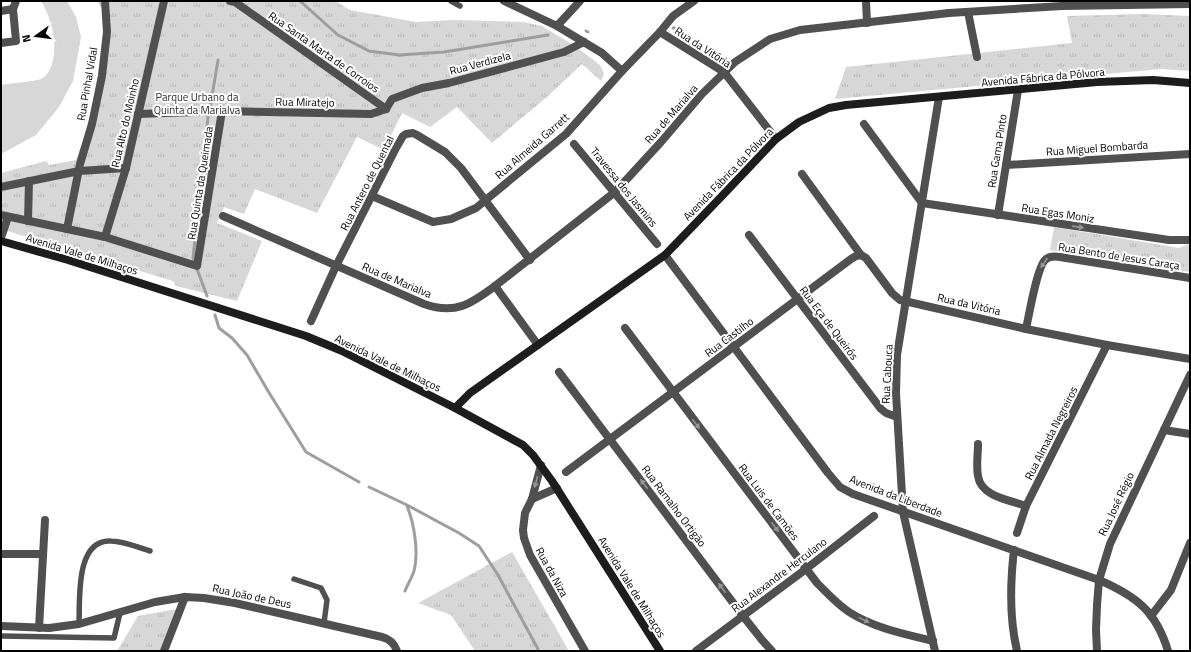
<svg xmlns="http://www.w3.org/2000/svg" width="1191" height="652" font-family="'Titillium Web',sans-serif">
<defs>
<pattern id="park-tufts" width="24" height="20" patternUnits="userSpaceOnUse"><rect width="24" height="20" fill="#d7d7d7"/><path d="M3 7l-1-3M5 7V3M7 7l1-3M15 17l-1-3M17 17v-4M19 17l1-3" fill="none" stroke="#b7b7b7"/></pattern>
</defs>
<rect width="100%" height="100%" fill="#fff"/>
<!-- grass -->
<path fill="#d7d7d7" d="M41 1H67L76 17 81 37 73 81 59 107 36 135 1 154V85C11 83 33 82 41 79 46 77 49 71 51 67 59 46 52 19 41 1Z"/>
<!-- park -->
<g fill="url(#park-tufts)">
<path d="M97 1H335L350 10 416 22 454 20 523 22 542 26 575 46 600 65 604 74 601 81 582 64 547 97 492 143 457 107 430 127 402 113 384 150 357 137 317 213 255 189 244 214 224 207 217 223 262 241 237 301 176 286 173 281 1 229V173L46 161 49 165 76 160C90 125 97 87 101 49 103 37 105 24 103 12 102 8 99 4 97 1Z"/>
<polygon points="1143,14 1190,16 1190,71 1161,69 835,99 846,67 1072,43 1067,16"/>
<polygon points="1054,227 1179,248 1190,244 1190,272 1050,250"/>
<polygon points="512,552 569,651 475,651 451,615 418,603"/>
<polygon points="182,608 164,651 117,651 138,616"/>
</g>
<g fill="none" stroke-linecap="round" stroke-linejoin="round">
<!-- stream -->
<g stroke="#9e9e9e" stroke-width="3">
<polyline points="300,1 338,35 369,51 399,55 444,52 548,35"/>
<polyline points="673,28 675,28"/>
<polyline points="586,31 588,32"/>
<polyline points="210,108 218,60"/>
<polyline points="207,296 193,258 208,117"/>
<polyline points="215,315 219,328 232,338 247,355 268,391 306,452 359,482"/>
<polyline points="369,487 407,505 459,533 479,546 498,575 539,651"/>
<path d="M405 591C408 584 412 577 414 571 419 552 414 523 407 506"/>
</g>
<!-- lane -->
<g stroke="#505050" stroke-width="5.5">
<polyline points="451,1 460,6"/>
<polyline points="294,579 321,588 327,600 324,623"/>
<path d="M79 624C80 600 75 539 111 541 123 541 137 547 150 551"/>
<polyline points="1,636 114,638 120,613"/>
</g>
<!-- street -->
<g stroke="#505050" stroke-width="8">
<polyline points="230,1 235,2 386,109"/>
<polyline points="504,1 557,26 602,53 622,71"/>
<polyline points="866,1 867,23"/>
<polyline points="1,11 13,9"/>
<polyline points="968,12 977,57"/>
<polyline points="557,26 580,1"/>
<polyline points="660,32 724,72 776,139"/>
<polyline points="1,43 16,41 13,9 16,1"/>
<polyline points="386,109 392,99 422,88 449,83 564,52 584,42"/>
<polyline points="222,111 371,114 386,109"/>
<polyline points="864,124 922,203 1169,240 1190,240"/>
<polyline points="574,144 657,244"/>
<polyline points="1006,165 1190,154"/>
<polyline points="802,174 861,255 866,258 892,293 900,300 1026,329 1107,345 1190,359"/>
<polyline points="1,187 79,171 126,168"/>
<polyline points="372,196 433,222 451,219 476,208 566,134 622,71 660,32 673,16 694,1"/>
<polyline points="1,215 105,237 197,266 222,111 138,114"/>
<polyline points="998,215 1018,90"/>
<path d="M223 216 424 304C455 315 471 304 495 286L615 192 661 142 702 94 735 62 770 39 800 30 949 13 1062 6 1190 4"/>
<polyline points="28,221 29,181"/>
<polyline points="67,229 80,164 92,124 102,76 107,32 105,1"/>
<polyline points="2,235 8,217"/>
<polyline points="749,235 881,409 886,413 897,417"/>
<polyline points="105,237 126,168 164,1"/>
<path d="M665 255 828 473 840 487 853 494 1099 580C1136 596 1156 611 1168 651"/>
<polyline points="495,286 538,345"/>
<polyline points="311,321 336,266 396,148 403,136 406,134 413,133 417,135 445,152 461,168 530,260"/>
<path d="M625 328 817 583C827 593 837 604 849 612 874 628 904 634 933 641"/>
<path d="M1026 329C1029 315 1037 268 1045 260 1049 256 1054 256 1060 257L1190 278"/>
<polyline points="559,372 743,616 762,640 772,651"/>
<polyline points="1164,430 1190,434"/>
<path d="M978 444C978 455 976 466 978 476 981 497 1010 500 1026 506"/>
<polyline points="541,465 532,499 525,513 523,530 524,538 530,555 585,651"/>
<polyline points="566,472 851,259 856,256 861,255"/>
<polyline points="532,499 557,488"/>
<polyline points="1017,533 1026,506 1107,345"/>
<path d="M1014 550C1010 584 1009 617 1017 651"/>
<polyline points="1,554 43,554"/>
<polyline points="1151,616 1171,590 1190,543"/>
<path d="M1 626 49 628 79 624 155 602 185 597 204 598 235 603 382 637C390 639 394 643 397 651"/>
<polyline points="39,628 45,520"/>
<polyline points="164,651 185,597"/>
<polyline points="696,651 806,569 874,516"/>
<polyline points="935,651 903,512 896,393 897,355 939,97"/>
<polyline points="1097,651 1096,630 1097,605 1099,580 1110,544 1190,375"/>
</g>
<!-- secondary -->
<g stroke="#1d1d1d" stroke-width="8">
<polyline points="1,241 68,260 306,336 342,351 455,408 523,445 533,455 552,481 660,651"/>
<polyline points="455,408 470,393 665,255 721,197 776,139 799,122 829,108 846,105 1097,82 1153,80 1190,83"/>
</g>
</g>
<!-- one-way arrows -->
<defs><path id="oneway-solid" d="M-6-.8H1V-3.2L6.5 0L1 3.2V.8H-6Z"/></defs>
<g fill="#969696">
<use href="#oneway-solid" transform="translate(1078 227) rotate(8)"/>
<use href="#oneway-solid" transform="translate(1044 263) rotate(124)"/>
<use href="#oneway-solid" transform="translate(696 424) rotate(53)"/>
<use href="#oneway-solid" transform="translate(536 482) rotate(105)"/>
<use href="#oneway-solid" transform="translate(644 484) rotate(-127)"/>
<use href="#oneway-solid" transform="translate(775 527) rotate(53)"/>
<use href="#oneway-solid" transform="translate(722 588) rotate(-127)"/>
<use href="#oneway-solid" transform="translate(864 620) rotate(26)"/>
</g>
<g text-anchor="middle" stroke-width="4" stroke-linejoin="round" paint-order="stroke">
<!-- street labels -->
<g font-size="11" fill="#000" stroke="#fff">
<text transform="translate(703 47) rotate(33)" y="4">Rua da Vitória</text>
<text transform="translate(324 52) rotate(35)" y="4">Rua Santa Marta de Corroios</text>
<text transform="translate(480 63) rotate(-15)" y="4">Rua Verdizela</text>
<text transform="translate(1043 77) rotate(-5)" y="4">Avenida Fábrica da Pólvora</text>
<text transform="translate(87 84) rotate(-80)" y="4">Rua Pinhal Vidal</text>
<text transform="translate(305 102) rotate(1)" y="4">Rua Miratejo</text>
<text transform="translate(671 114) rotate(-49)" y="4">Rua de Marialva</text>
<text transform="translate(125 123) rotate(-77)" y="4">Rua Alto do Moinho</text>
<text transform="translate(532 146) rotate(-41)" y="4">Rua Almeida Garrett</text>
<text transform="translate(1097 148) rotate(-4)" y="4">Rua Miguel Bombarda</text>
<text transform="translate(997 151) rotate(-81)" y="4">Rua Gama Pinto</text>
<text transform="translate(728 174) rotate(-46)" y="4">Avenida Fábrica da Pólvora</text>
<text transform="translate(200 183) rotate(-81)" y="4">Rua Quinta da Queimada</text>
<text transform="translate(367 183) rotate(-63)" y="4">Rua Antero de Quental</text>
<text transform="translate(624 187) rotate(51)" y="4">Travessa dos Jasmins</text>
<text transform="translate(1058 213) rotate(9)" y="4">Rua Egas Moniz</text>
<text transform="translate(82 254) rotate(17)" y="4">Avenida Vale de Milhaços</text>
<text transform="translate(1119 256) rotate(9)" y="4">Rua Bento de Jesus Caraça</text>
<text transform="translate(397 280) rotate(23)" y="4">Rua de Marialva</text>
<text transform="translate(969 304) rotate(13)" y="4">Rua da Vitória</text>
<text transform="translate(829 323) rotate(53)" y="4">Rua Eça de Queirós</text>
<text transform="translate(729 337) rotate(-37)" y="4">Rua Castilho</text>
<text transform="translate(388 363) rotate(26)" y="4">Avenida Vale de Milhaços</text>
<text transform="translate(887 374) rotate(-87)" y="4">Rua Cabouca</text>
<text transform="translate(1051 433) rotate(-63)" y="4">Rua Almada Negreiros</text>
<text transform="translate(896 496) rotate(21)" y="4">Avenida da Liberdade</text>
<text transform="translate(769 502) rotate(53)" y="4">Rua Luis de Camões</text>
<text transform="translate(1116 504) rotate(-65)" y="4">Rua José Régio</text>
<text transform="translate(674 506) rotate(53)" y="4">Rua Ramalho Ortigão</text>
<text transform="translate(552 572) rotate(61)" y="4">Rua da Niza</text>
<text transform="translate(779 575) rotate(-37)" y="4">Rua Alexandre Herculano</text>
<text transform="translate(632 587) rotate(58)" y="4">Avenida Vale de Milhaços</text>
<text transform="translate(252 596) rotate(12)" y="4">Rua João de Deus</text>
</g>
<!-- park labels -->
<g font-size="11" fill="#2e2e2e" stroke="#fff">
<text x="197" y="101">Parque Urbano da<tspan x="197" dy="13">Quinta da Marialva</tspan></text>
</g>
</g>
<!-- border -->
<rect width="1191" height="652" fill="none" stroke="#000000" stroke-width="4"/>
<!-- north arrow -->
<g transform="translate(36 36) rotate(256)" stroke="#ffffff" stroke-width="3" paint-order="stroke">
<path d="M0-3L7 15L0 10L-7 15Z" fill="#000000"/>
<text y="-6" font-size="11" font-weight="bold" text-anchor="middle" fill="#000000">N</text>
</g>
</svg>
